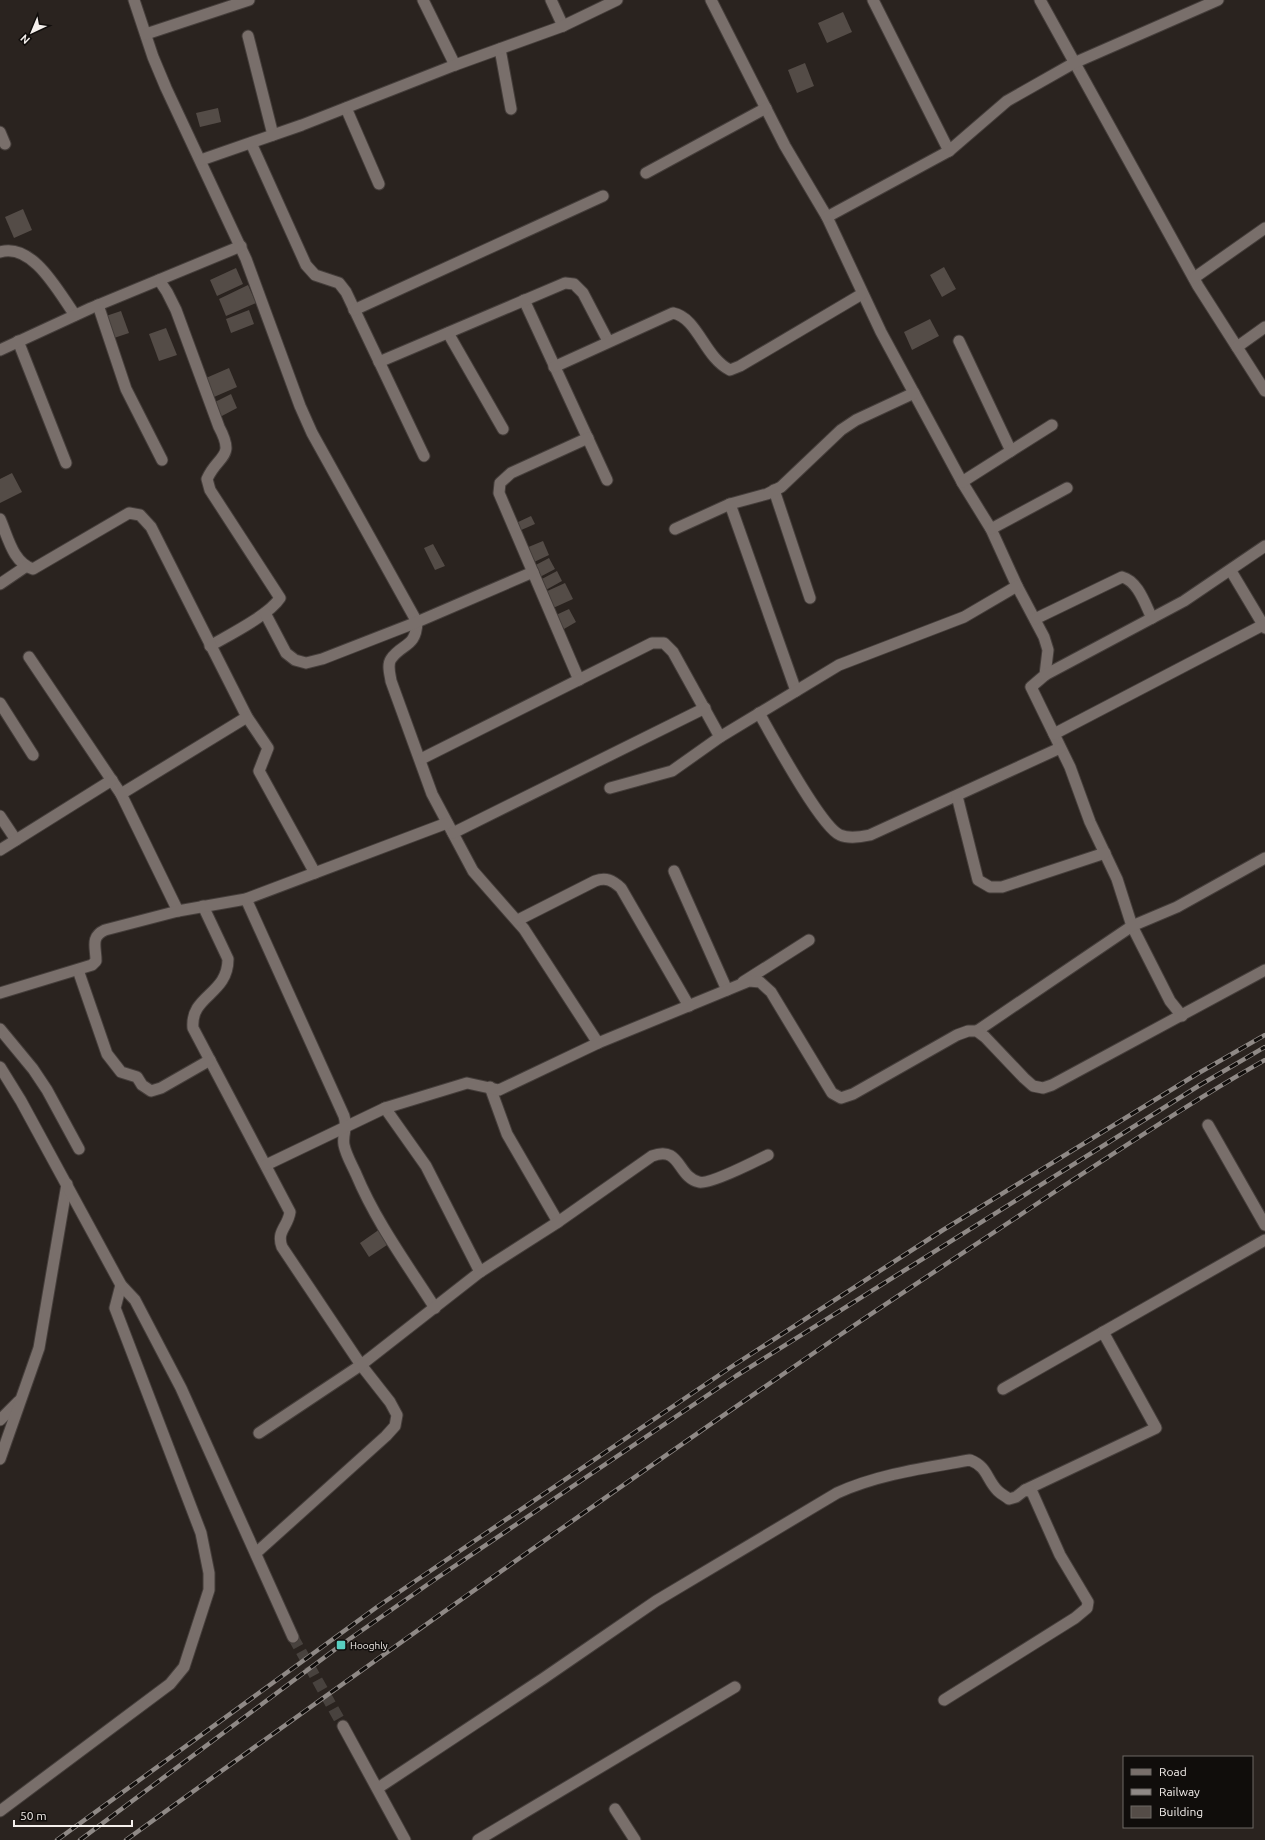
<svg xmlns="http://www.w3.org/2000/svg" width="1265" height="1840" font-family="Ubuntu,sans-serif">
<rect width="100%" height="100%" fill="#2a231f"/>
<!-- building -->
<g fill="#544c47">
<polygon points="843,12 852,32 827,43 818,23"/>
<polygon points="805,63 814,86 797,93 788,70"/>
<polygon points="218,108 221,122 200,127 196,113"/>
<polygon points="23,209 32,230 14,238 5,217"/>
<polygon points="944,267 956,289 942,297 930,275"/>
<polygon points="236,268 243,284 217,296 210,280"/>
<polygon points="248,285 256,303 226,316 219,299"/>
<polygon points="249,310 254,324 231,333 226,319"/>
<polygon points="121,311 129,333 114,338 106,316"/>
<polygon points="930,319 939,336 912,350 904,332"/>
<polygon points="166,328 177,355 159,361 149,334"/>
<polygon points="229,368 237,387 214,397 206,378"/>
<polygon points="231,394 237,408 220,417 213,403"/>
<polygon points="12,473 22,492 0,503 0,479"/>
<polygon points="531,516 535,524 519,531 516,523"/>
<polygon points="543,541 549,555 532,563 526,548"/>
<polygon points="433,544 445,566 435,570 424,548"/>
<polygon points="549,558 555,569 538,578 532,567"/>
<polygon points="557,571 562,581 544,591 538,581"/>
<polygon points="565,583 573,599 551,609 543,593"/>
<polygon points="569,609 576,622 564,629 556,615"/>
<polygon points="380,1229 390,1243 369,1257 360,1243"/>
</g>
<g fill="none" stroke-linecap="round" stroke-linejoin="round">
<!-- tertiary-tunnel -->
<polyline stroke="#48423e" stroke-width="11" stroke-dasharray="11 5.5" stroke-linecap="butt" points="293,1637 343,1726"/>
<!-- minor casing -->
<g stroke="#453e3b" stroke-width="13">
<g id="minor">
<path d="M134 0 153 57 166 88 246 259 300 406 312 433 417 622C416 648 402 643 391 659 387 665 390 674 391 681L432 794 473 871 524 929 598 1043"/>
<polyline points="423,0 455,65"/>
<polyline points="551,0 563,26"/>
<polyline points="711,0 785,146 827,217 881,332 962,482 991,529 1017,586 1044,637 1048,650 1045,675 1031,687 1070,767 1090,822 1117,879 1132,926 1170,1001 1182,1016"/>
<polyline points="873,0 949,151"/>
<polyline points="1040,0 1198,286 1265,391"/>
<polyline points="146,34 249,0"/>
<polyline points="248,36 273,135"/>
<polyline points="500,49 511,109"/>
<polyline points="346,108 379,184"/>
<polyline points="0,132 5,144"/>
<polyline points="251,143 306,265 315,275 339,283 346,292 424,456"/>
<polyline points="201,160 302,125 455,65 563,26 617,0"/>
<polyline points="646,173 766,108"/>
<polyline points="827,217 949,151 1007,101 1074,63 1218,0"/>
<path d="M0 252C33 242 59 293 75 315"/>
<polyline points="1194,278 1265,228"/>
<path d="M159 280 167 292 176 310 219 427C236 459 218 454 207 479L210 490 280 598C269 615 229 635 210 646"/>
<polyline points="524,300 607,480"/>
<polyline points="98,305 126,389 162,460"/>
<polyline points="354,310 603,196"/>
<polyline points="448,333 503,429"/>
<polyline points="18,341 66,463"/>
<polyline points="959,341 1011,451"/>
<polyline points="1237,347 1265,327"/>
<polyline points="0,350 91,308 241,246"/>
<polyline points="379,362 565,283 574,284 583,293 608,341"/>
<path d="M554 367 673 313C698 318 704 357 730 370L740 366 862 294"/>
<polyline points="962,482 1052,425"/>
<polyline points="774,490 810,598"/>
<polyline points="730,504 796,691"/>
<path d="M0 519C8 537 13 563 33 569L129 513 140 515 151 527 247 717 268 748 259 771 315 873"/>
<polyline points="675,529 730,504 767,494 781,487 841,430 856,420 914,393"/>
<polyline points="991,529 1067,488"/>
<polyline points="1231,571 1265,628"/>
<polyline points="0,584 25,567"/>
<polyline points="265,613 286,653 295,660 306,663 322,659 417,622 533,572"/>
<path d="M1035 619 1122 577C1138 581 1145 604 1152 618"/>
<polyline points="29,657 121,794 178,911"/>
<polyline points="1045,675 1184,601 1265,546"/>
<polyline points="579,680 499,493 500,483 511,473 588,438"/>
<polyline points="0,703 33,755"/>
<path d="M759 713C772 736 821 827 840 835 849 839 861 837 870 835L1060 748"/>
<polyline points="1054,734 1263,625"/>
<polyline points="421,759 652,643 664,643 673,652 720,737"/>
<polyline points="610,788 672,771 720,737 839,665 964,617 1017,586"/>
<polyline points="121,794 247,717"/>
<polyline points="957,796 978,880 990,887 1002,887 1105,853"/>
<polyline points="0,816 16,840"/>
<polyline points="453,833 705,708"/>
<polyline points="0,850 112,780"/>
<polyline points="674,871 727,990"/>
<path d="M246 899 344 1116C348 1128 342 1134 344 1145 346 1155 352 1165 356 1174 376 1222 407 1264 435 1308"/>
<path d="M203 906 228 959C228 995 190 995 193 1028L290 1212C288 1227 276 1231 282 1247L361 1365 390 1402 397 1415 395 1426 386 1436 256 1553"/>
<path d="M518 920 595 881C606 877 612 880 621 888L689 1006"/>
<polyline points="78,970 107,1054 121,1072 137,1077 142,1085 151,1091 161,1088 210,1060"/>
<polyline points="743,982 809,940"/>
<path d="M0 993 92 965 96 961C96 947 90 937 105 930L178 911 246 899 447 823"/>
<polyline points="0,1029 33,1069 47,1090 79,1149"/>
<polyline points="977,1031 1132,926 1177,907 1265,858"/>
<polyline points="490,1087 507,1134 558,1222"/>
<polyline points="385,1108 426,1166 480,1272"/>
<polyline points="1208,1125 1265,1225"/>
<polyline points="266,1165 385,1108 467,1083 499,1090 598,1043 749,981 760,982 771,992 832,1093 841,1098 853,1094 957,1035 968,1031 977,1031 985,1037 1024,1078 1033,1086 1043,1088 1052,1085 1265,970"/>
<polyline points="1003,1389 1265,1240"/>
<polyline points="0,1420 19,1401"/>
<path d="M259 1433 361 1365 480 1272 558 1222 652 1156C681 1145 677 1177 699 1182 709 1185 756 1161 768 1155"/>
<polyline points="0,1459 39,1348 67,1184"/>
<polyline points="1025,1490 1156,1428 1103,1332"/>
<path d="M378 1788 544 1678 656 1601 837 1493C879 1474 925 1468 970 1460 988 1467 986 1479 998 1491 1001 1494 1005 1496 1009 1499L1016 1497 1025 1490 1032 1492 1060 1555 1088 1602 1087 1608 1075 1618 944 1700"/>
<polyline points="615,1809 635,1840"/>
<polyline points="0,1811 170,1684 184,1667 209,1590 209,1573 201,1533 115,1308 121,1285"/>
<polyline points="478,1840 735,1687"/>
</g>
</g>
<!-- tertiary casing -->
<g stroke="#453e3b" stroke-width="13">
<g id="tertiary">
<polyline points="0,1067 21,1101 121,1285 135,1300 181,1388 293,1637"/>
<polyline points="343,1726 405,1840"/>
</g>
</g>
<!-- minor -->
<use href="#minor" stroke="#796f6b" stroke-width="11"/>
<!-- tertiary -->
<use href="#tertiary" stroke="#796f6b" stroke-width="11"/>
<!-- rail casing -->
<g stroke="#8f8986" stroke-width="4.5">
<g id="rail">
<polyline points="57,1840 377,1607 731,1367 943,1230 1197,1074 1265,1035"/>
<polyline points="80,1840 341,1645 434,1580 736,1376 1200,1085 1265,1047"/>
<path d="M126 1840C362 1669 599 1500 840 1335 912 1286 986 1238 1059 1189 1127 1145 1194 1100 1265 1060"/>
</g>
</g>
<!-- rail -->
<use href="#rail" stroke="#100d0b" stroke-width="3" stroke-dasharray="9" stroke-linecap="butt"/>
</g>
<!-- markers -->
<rect fill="#58cec0" stroke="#100d0b" stroke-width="1.5" x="336" y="1640" width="10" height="10" rx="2"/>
<g text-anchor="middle" stroke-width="3" stroke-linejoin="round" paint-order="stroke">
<!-- poi labels -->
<g font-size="10" fill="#f5f0ed" stroke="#100d0b" text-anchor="start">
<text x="350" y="1649">Hooghly</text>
</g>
</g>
<!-- legend -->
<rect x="1123" y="1756" width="130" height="72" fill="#100d0b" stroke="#6c6865"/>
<rect x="1131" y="1769" width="20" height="6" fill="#796f6b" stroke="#6c6865"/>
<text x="1159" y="1776" font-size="12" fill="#f5f0ed">Road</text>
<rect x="1131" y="1789" width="20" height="6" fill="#8f8986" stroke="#6c6865"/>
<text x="1159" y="1796" font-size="12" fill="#f5f0ed">Railway</text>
<rect x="1131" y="1806" width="20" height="12" fill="#544c47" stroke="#6c6865"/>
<text x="1159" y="1816" font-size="12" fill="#f5f0ed">Building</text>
<!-- north arrow -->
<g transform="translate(32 32) rotate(224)" stroke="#100d0b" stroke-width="3" paint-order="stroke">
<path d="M0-3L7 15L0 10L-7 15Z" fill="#f5f0ed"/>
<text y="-6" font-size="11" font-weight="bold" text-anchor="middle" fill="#f5f0ed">N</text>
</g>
<!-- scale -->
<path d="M14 1820v6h118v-6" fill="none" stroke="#f5f0ed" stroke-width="2"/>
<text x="20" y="1820" font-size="12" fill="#f5f0ed" stroke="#100d0b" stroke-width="3" paint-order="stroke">50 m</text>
</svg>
